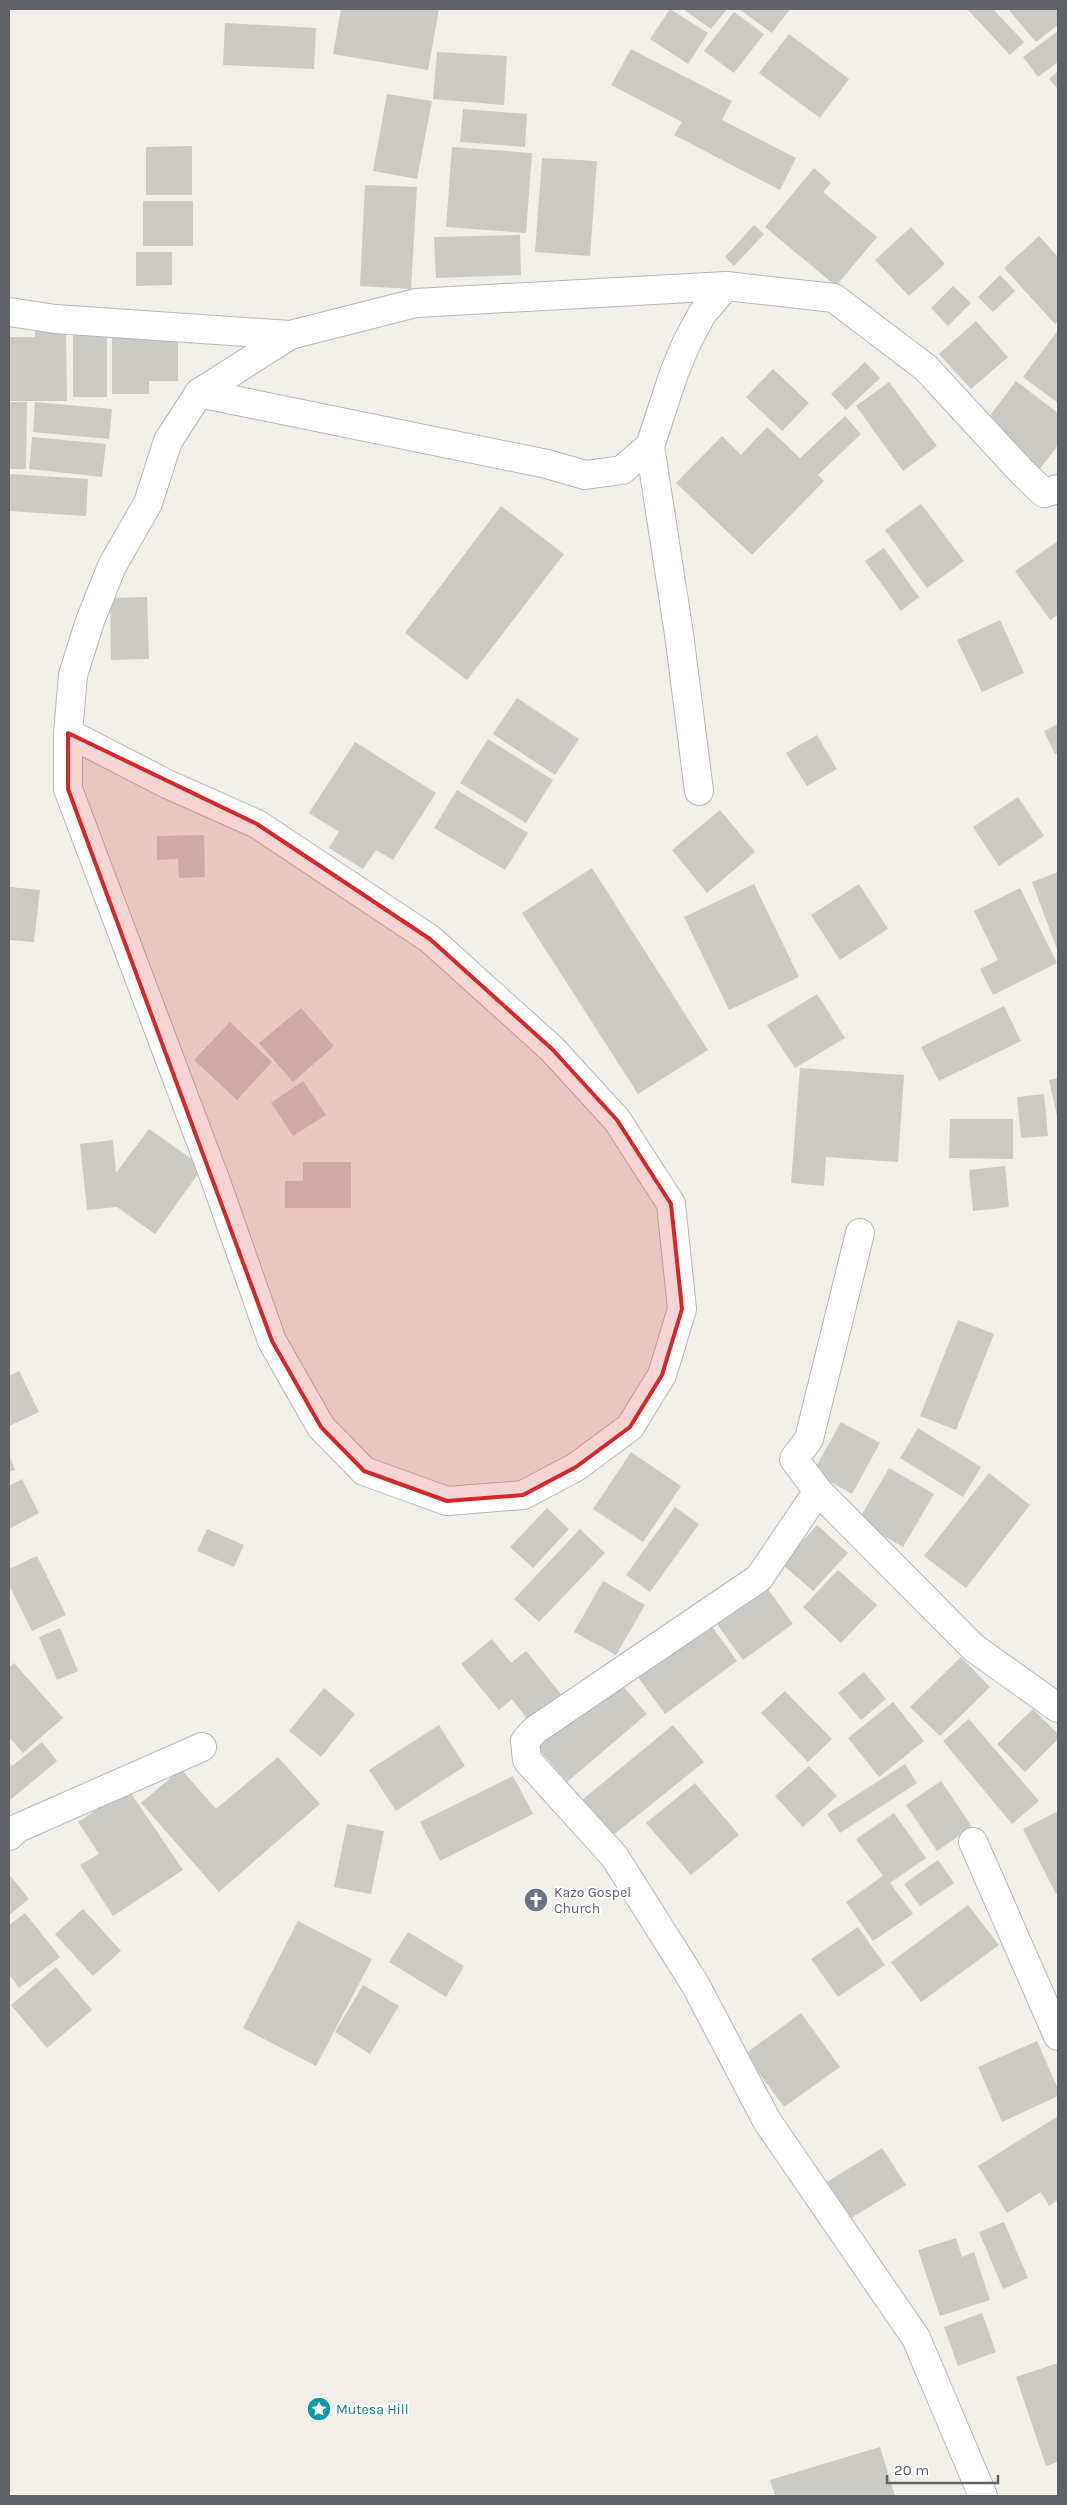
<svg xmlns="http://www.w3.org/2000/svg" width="1067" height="2505" font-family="Karla,sans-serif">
<rect width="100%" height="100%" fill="#f1efe8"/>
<!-- building -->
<g fill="#cccac5">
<polygon points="341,9 439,9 428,70 333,54"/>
<polygon points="670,9 708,33 688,64 650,39"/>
<polygon points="683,9 727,9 711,29"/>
<polygon points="739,9 790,9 772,33"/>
<polygon points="967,9 993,9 1024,42 1010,55"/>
<polygon points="1008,9 1058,9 1058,25 1036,42"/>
<polygon points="734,12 764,34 734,73 704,51"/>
<polygon points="225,23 316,28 314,69 223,65"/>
<polygon points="1058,31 1058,62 1038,77 1023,57"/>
<polygon points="789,34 849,79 820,118 759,73"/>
<polygon points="631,49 732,101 722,120 796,158 780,190 674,135 682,122 611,85"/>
<polygon points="437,52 507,56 504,105 433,99"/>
<polygon points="1058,71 1058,89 1049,79"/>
<polygon points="387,94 432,101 417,179 373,171"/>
<polygon points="463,109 527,114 525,147 460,142"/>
<polygon points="192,146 192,195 146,195 146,147"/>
<polygon points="452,147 532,153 526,233 446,227"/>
<polygon points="542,158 597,161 590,256 535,252"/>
<polygon points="814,168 831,183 823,192 877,237 836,286 765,227"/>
<polygon points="365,185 417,187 411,289 360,286"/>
<rect x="143" y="201" width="50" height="45"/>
<polygon points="754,225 764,234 734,266 725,257"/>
<polygon points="911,227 945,264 909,296 875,260"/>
<polygon points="520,235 521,275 436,278 434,237"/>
<polygon points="1039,236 1058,257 1058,321 1055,324 1004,268"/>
<polygon points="136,252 172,252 172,285 136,286"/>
<polygon points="1000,275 1015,291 993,312 978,297"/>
<polygon points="953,286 971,303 948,326 931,308"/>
<polygon points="976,321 1008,357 971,389 939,354"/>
<polygon points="35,327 66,327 67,401 9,401 9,337 35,337"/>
<polygon points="107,327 107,397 73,397 73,328"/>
<polygon points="112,330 178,330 178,381 149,381 149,394 112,394"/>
<polygon points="1058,330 1058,403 1023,377"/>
<polygon points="865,362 880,378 846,410 831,394"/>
<polygon points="773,369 809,403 782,431 746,397"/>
<polygon points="1016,381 1058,413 1058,445 1040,469 982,426"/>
<polygon points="889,382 937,446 903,471 856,406"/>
<polygon points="9,402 27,402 26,469 9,469"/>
<polygon points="35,402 112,409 109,439 33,432"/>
<polygon points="845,416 861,434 818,475 824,481 752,555 676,483 722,436 741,455 767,427 800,458"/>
<polygon points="32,437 106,444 102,477 29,469"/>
<polygon points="9,474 88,479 86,516 9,511"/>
<polygon points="921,504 964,561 927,588 885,530"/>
<polygon points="501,506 564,554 467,680 405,633"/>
<polygon points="1058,541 1058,615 1050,620 1015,571"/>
<polygon points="884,548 919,597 901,611 865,561"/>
<polygon points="147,597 149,659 111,660 110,598"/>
<polygon points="1000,620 1024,673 982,692 957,640"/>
<polygon points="517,698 579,739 555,775 493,734"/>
<polygon points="1058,724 1058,753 1055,754 1044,731"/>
<polygon points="817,735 837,769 807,786 786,753"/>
<polygon points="488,739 553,780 526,823 460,783"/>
<polygon points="355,742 436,793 393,860 376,850 363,869 329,848 339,832 309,813"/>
<polygon points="457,790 528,833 505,870 434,828"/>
<polygon points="1018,797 1044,836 999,866 973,827"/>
<polygon points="720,810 755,852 707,893 672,850"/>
<polygon points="204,835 205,877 179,878 178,859 157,860 157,836"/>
<polygon points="592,868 708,1050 638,1094 522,913"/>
<polygon points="1058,872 1058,952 1032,882"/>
<polygon points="754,884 799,977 729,1010 684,917"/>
<polygon points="859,884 888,929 840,960 811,915"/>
<polygon points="10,887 40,890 34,942 9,940"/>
<polygon points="1020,888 1057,963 993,995 980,969 998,960 974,911"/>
<polygon points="817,994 845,1038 795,1068 767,1025"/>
<polygon points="1004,1006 1021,1041 939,1081 921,1047"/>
<polygon points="301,1008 334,1046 293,1082 259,1043"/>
<polygon points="230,1022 272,1062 237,1100 194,1060"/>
<polygon points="800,1068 904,1075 898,1162 826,1157 824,1186 791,1183"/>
<polygon points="1058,1078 1058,1116 1057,1116 1049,1080"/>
<polygon points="303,1081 326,1115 293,1136 271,1103"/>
<polygon points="1044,1094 1048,1136 1021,1138 1017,1097"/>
<polygon points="950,1119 1013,1119 1013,1159 949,1158"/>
<polygon points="149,1129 203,1167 155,1234 117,1207 87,1210 80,1144 113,1140 116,1173"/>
<polygon points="303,1162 351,1162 351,1208 285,1208 285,1181 303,1181"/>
<polygon points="1005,1166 1009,1207 973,1211 969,1170"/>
<polygon points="958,1320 994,1334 956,1430 920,1416"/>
<polygon points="19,1371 39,1412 9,1426 9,1376"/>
<polygon points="841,1422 880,1443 852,1494 813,1472"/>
<polygon points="918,1428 981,1467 963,1497 900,1458"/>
<polygon points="631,1452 681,1486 643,1542 593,1509"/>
<polygon points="9,1454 15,1470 9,1472"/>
<polygon points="889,1468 934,1494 903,1547 858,1521"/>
<polygon points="989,1473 1030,1505 966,1588 924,1556"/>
<polygon points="22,1479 39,1513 9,1529 9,1486"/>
<polygon points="675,1507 699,1524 650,1592 626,1575"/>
<polygon points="547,1508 569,1529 533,1568 510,1547"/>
<polygon points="817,1525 848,1553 813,1591 782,1564"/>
<polygon points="207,1529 244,1545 234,1567 197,1551"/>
<polygon points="580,1529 605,1553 539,1622 514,1599"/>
<polygon points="37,1556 66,1615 32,1631 9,1585 9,1569"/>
<polygon points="838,1570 877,1605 841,1643 803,1607"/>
<polygon points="603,1581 645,1605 616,1655 574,1632"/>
<polygon points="767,1588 793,1624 743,1660 717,1624"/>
<polygon points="710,1624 737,1661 665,1714 638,1677"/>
<polygon points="60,1628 78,1671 57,1680 39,1637"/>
<polygon points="492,1639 511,1663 526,1651 561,1694 528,1720 512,1699 499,1710 461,1664"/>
<polygon points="961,1657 990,1687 940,1736 910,1707"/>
<polygon points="14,1663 63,1718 23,1753 9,1737 9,1668"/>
<polygon points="864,1672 886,1699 861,1720 838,1693"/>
<polygon points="617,1679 647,1714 567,1782 537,1747"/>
<polygon points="324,1688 355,1714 321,1757 289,1731"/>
<polygon points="785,1691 832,1739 808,1762 761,1713"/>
<polygon points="893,1702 924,1741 879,1777 848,1738"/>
<polygon points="1033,1709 1058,1734 1058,1739 1025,1772 997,1744"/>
<polygon points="969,1719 1039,1801 1012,1824 943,1741"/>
<polygon points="439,1725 465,1766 396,1811 369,1770"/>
<polygon points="673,1725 704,1762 612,1836 582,1800"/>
<polygon points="42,1742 57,1761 9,1801 9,1762 12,1766"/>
<polygon points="278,1757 320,1804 219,1892 141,1803 181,1769 216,1809"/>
<polygon points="905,1764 917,1783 840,1833 827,1814"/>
<polygon points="809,1766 837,1796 803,1827 775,1796"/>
<polygon points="513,1776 533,1814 440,1861 420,1822"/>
<polygon points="941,1781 972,1827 937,1851 906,1805"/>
<polygon points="695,1783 739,1835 691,1875 646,1823"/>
<polygon points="128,1789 183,1870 113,1916 80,1865 99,1854 78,1822"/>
<polygon points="1058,1811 1058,1893 1056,1894 1023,1829"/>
<polygon points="894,1813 926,1858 890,1883 913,1914 873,1941 846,1902 883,1876 856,1839"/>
<polygon points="347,1824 384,1831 371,1894 334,1887"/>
<polygon points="938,1860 954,1883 920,1906 904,1884"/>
<polygon points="9,1874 29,1899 9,1915"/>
<polygon points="968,1905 999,1945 921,2002 891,1962"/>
<polygon points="83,1909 121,1951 93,1976 55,1934"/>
<polygon points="25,1913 60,1957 19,1988 9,1974 9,1925"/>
<polygon points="298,1921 372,1959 316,2066 243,2028"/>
<polygon points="858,1927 885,1965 838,1997 811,1959"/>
<polygon points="408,1932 464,1966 446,1997 389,1962"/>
<polygon points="56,1967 92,2010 47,2048 11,2005"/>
<polygon points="363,1985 399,2006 370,2054 335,2032"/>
<polygon points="801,2013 840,2067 784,2107 745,2054"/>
<polygon points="1037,2041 1058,2089 1058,2096 1002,2122 978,2067"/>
<polygon points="1058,2116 1058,2200 1049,2206 1041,2192 1007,2213 978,2166"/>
<polygon points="882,2148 906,2185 849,2219 827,2182"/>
<polygon points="1004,2222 1028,2278 1003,2289 979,2232"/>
<polygon points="956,2238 962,2257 974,2252 990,2300 940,2316 918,2250"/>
<polygon points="982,2313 996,2352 958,2366 944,2327"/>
<polygon points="1058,2363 1058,2462 1046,2466 1016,2377"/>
<polygon points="880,2447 895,2496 775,2496 770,2480"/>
</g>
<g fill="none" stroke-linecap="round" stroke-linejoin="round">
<!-- minor casing -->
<g stroke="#b5b8bc" stroke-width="30">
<g id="minor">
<polyline points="9,312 55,319 290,335"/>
<polyline points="199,393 547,464 585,475 622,470 650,446"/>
<polyline points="68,733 167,784 257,824 430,939 552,1049 617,1120 671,1204 682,1309 662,1375 630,1427 576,1467 523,1495 447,1501 364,1471 321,1427 272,1341 215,1179 68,789 68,733 73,675 90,621 112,566 148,503 168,441 199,393 290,335 416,303 726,286 834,298 926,368 1022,472 1044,493 1058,489"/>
<polyline points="699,791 679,634 650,446 674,373 687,342 702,314 726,286"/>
<polyline points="860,1233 809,1439 794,1459 818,1491 974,1648 1058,1708"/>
<polyline points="818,1491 759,1578 535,1730 525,1741 527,1760 614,1856 695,1984 767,2121 916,2338 983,2496"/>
<polyline points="9,1836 18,1828 202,1747"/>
<polyline points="973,1842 1058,2036"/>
</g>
</g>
<!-- minor -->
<use href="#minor" stroke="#fff" stroke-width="28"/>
</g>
<!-- marked area -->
<path fill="#d62828" fill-opacity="0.2" stroke="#d62828" stroke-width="4" stroke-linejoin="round" d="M68 733 257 824 430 939 552 1049 617 1120 671 1204 682 1309 662 1375 630 1427 576 1467 523 1495 447 1501 364 1471 321 1427 272 1341 68 789Z"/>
<!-- icons -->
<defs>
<g id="church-disc" transform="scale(1.25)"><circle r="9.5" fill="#6b7280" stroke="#fff"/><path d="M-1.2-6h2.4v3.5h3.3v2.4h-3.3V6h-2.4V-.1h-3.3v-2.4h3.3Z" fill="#fff"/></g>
<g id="sight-disc" transform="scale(1.25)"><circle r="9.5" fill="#0f9aa8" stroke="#fff"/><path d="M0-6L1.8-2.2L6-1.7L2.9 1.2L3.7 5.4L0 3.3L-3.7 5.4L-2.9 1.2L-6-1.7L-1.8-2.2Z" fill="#fff"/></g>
</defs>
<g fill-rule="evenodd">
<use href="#church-disc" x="536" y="1900"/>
<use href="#sight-disc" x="319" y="2409"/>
</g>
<g text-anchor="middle" stroke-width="4" stroke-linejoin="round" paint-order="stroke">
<!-- worship labels -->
<g font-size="14" fill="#5b616d" stroke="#fff" text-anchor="start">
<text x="554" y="1897">Kazo Gospel<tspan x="554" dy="16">Church</tspan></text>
</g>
<!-- culture labels -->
<g font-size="14" fill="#0d838f" stroke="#fff" text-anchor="start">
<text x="336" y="2414">Mutesa Hill</text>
</g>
</g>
<!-- border -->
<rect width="1067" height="2505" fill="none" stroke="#5f6368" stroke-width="20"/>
<!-- scale -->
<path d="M887 2475v8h111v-8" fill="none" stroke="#5f6368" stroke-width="2.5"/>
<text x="894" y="2475" font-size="15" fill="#5f6368" stroke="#ffffff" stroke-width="4" paint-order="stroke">20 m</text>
</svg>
